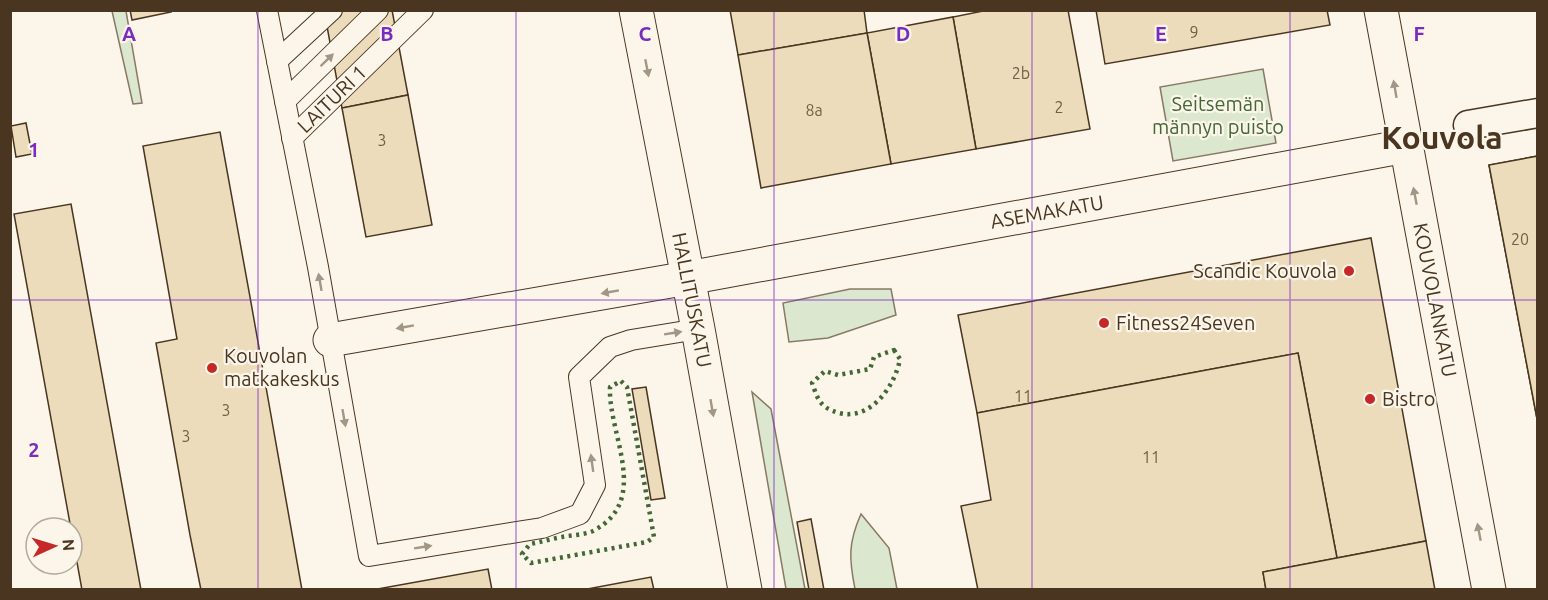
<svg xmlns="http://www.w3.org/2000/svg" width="1548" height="600" font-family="Ubuntu,sans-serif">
<rect width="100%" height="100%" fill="#fbf6e9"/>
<!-- green -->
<g fill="#dce7d0" stroke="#887966" stroke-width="1.5">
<polygon points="112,11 126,11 142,103 133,104"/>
<polygon points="1263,69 1276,143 1173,161 1160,87"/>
<polygon points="850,289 891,289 896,315 828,338 789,342 783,303"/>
<polygon points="752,392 771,409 805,589 786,589"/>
<path d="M861 514 889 548 897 589H855C849 559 848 543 861 514Z"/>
</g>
<!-- building -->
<g fill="#ecdcbc" stroke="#4a3520" stroke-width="1.5">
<polygon points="130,10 170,10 171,12 132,20"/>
<polygon points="324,10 392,10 408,95 342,108"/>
<polygon points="730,10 864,10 867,33 738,55"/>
<polygon points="988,10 1068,10 1090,129 976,149 953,17"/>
<polygon points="1096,10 1327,10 1330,25 1105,64"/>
<polygon points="953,17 976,149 891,164 867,33"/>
<polygon points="867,33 891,164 761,188 738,55"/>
<polygon points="408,95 432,225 366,237 342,108"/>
<polygon points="26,123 32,154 16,157 11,126"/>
<polygon points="220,132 250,297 302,590 201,590 190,535 156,343 177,339 143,146"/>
<polygon points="1538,156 1538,424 1489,165"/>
<polygon points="1538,156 1538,424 1489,165"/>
<polygon points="71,204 141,590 82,590 14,214"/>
<polygon points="1371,238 1426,541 1337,558 1298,353 977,413 958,315"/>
<polygon points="1298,353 1337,558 1263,572 1266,590 978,590 961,506 991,500 977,413"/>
<polygon points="646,387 665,498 651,500 632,389"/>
<polygon points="811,519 824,590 809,590 797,522"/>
<polygon points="1426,541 1435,590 1266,590 1263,572"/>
<polygon points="488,569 492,590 372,590"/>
<polygon points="651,577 654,590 582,590"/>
</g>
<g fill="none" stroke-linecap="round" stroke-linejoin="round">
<!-- service casing -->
<g stroke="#4a3520" stroke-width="22">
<g id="service">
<polyline points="267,10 318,267 369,556 542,528 580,514 595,485 579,377 610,347 631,340 698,329"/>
<polyline points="277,61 332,10"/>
<polyline points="285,101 378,10"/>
<polyline points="292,138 423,10"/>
</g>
</g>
<!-- pedestrian casing -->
<g stroke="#4a3520" stroke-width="31">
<polyline id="pedestrian" points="1468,125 1538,113"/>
</g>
<!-- minor casing -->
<g stroke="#4a3520" stroke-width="35">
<polyline id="minor" points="330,340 688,278 1406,146"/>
</g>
<!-- tertiary casing -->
<g stroke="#4a3520" stroke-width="35">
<g id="tertiary">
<polyline points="636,10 698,329 745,590"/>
<polyline points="1381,10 1489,590"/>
</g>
</g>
<!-- service -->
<use href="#service" stroke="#fbf6e9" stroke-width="20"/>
<!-- pedestrian -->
<use href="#pedestrian" stroke="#fbf6e9" stroke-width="28"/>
<!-- minor -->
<use href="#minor" stroke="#fbf6e9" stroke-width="33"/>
<!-- tertiary -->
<use href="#tertiary" stroke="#fbf6e9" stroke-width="33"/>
<!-- hedge -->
<g stroke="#436837" stroke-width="4.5" stroke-dasharray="3 4.5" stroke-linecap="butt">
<path d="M894 350 900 359C895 386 871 421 839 413 830 410 824 408 819 400 816 395 814 388 812 383L825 371 838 375 870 369 874 357Z"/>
<path d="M621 381 627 387 654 537 647 542 531 563 522 554 530 544C541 542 551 539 562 537 571 535 584 535 593 531 652 500 608 435 610 387Z"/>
</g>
<!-- fence -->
<polyline stroke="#4a3520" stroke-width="1.5" stroke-dasharray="8 3" stroke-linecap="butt" points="10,579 12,590"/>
</g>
<!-- one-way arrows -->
<defs><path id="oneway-solid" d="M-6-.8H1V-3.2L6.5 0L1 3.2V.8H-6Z" transform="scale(1.5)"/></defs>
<g fill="#a29684">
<use href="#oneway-solid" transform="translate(327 60) rotate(-44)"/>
<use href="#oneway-solid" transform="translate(647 68) rotate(79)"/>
<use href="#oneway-solid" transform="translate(1395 89) rotate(-100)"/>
<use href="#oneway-solid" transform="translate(1415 196) rotate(-101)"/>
<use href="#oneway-solid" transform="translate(320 282) rotate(-100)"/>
<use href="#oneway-solid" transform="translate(610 292) rotate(170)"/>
<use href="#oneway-solid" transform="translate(405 327) rotate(170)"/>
<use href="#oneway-solid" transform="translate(673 333) rotate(-9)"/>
<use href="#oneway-solid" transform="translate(712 408) rotate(80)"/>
<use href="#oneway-solid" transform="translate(344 418) rotate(80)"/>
<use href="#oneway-solid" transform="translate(592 463) rotate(-98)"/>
<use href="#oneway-solid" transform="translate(1479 532) rotate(-101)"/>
<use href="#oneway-solid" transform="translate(423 547) rotate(-9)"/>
</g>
<!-- grid -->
<path fill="none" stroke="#7b2cbf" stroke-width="1.5" stroke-opacity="0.55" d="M258 10V590M516 10V590M774 10V590M1032 10V590M1290 10V590M10 300H1538"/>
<!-- markers -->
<g fill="#c62828" stroke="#fbf6e9" stroke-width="2">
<circle cx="1349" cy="271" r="6"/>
<circle cx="1104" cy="323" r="6"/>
<circle cx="212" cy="368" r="6"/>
<circle cx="1370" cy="399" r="6"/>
</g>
<g text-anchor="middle" stroke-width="4.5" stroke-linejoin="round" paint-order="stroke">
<!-- number labels -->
<g font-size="16" fill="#725f47">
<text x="1194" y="38">9</text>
<text x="1021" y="79">2b</text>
<text x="1059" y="113">2</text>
<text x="814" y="116">8a</text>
<text x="382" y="146">3</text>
<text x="1520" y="245">20</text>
<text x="1023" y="402">11</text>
<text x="226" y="416">3</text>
<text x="186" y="442">3</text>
<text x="1151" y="463">11</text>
</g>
<!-- street labels -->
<g font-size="20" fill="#4a3520" stroke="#fbf6e9">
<text transform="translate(332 99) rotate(-44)" y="7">LAITURI 1</text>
<text transform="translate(1047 212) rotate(-10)" y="7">ASEMAKATU</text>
<text transform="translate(692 300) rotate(79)" y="7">HALLITUSKATU</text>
<text transform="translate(1435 300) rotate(79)" y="7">KOUVOLANKATU</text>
</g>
<!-- park labels -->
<g font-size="20" fill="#436837" stroke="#fbf6e9">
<text x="1218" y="111">Seitsemän<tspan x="1218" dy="23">männyn puisto</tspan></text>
</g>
<!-- poi labels -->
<g font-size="20" fill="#4a3520" stroke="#fbf6e9" text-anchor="start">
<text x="1337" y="278" text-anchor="end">Scandic Kouvola</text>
<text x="1116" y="330">Fitness24Seven</text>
<text x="224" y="363">Kouvolan<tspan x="224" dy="23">matkakeskus</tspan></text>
<text x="1382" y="406">Bistro</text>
</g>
<!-- town labels -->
<g font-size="32" font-weight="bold" fill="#4a3520" stroke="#fbf6e9">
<text x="1442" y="149">Kouvola</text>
</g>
</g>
<g font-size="20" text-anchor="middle" font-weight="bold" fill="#7b2cbf" stroke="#fbf6e9" stroke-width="4.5" stroke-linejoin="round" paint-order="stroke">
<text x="129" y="41">A</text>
<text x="387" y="41">B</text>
<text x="645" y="41">C</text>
<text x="903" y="41">D</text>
<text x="1161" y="41">E</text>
<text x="1419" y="41">F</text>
<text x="34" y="157">1</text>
<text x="34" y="457">2</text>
</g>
<!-- border -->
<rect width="1548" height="600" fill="none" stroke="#4a3520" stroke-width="24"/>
<!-- north arrow -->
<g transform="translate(54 546) rotate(86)"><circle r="28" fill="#fbf6e9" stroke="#b4a999" stroke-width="1.5"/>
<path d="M0-4.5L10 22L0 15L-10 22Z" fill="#c62828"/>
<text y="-9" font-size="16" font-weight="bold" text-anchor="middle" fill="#4a3520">N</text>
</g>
</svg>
